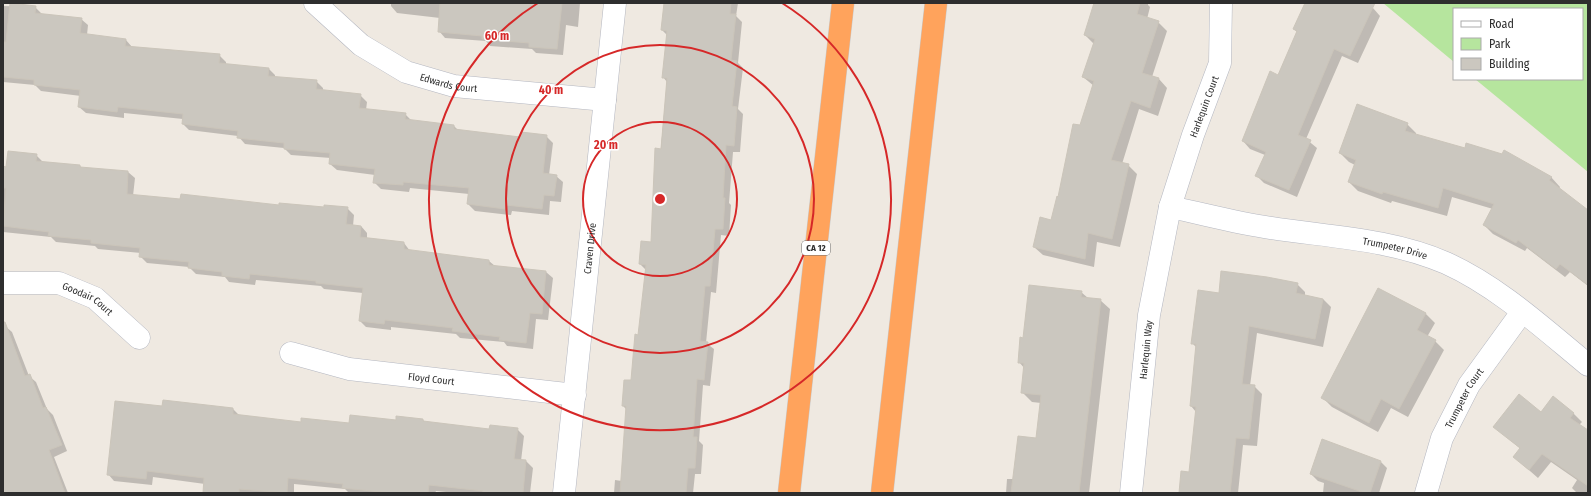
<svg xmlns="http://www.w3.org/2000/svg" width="1591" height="496" font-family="'Fira Sans Condensed',sans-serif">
<rect width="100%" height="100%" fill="#efe9e1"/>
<!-- green -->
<polygon fill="#b6e59e" points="1383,3 1588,3 1588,172 1475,79 1582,79 1582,9 1454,9 1454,62"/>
<!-- shadow -->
<g fill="#0003">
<polygon points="391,3 580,3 578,27 566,25 563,55 536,53 532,49 490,46 486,41 445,38 439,31 440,18 397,13 391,6"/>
<polygon points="670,3 738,3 736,16 742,22 738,63 743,68 738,109 743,114 740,152 733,152 729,203 731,205 729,236 721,235 716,293 711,292 706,343 714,349 710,386 703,385 699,441 703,445 701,474 695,474 693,493 614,493 615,480 622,481 627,410 623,406 632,381 639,336 646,270 640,264 652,243 667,82 663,77 667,35 662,30"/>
<polygon points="1095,3 1148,3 1148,5 1150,7 1147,19 1158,22 1167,31 1152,77 1159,79 1167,88 1158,116 1139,109 1122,164 1128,165 1137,174 1120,247 1097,242 1094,267 1043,255 1034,247 1052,221 1094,86 1083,77 1094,44 1085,35"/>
<polygon points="1306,3 1361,3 1373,8 1380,16 1358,63 1342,56 1306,139 1317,148 1297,197 1264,183 1257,176 1265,155 1250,149 1243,141 1278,76 1297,32 1294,29"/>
<polygon points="3,6 35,7 42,14 81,19 88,25 87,35 126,40 132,47 219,55 226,62 226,64 269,69 275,75 275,78 316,81 323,88 323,91 360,95 367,102 366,110 405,114 412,121 454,126 459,131 521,138 546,136 553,143 549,175 556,176 563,182 561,202 550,201 549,215 512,211 511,215 475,211 468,204 469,194 410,188 409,192 381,189 374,182 375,175 337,170 330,164 331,158 291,155 284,148 245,144 238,136 189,130 183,124 183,119 124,113 124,118 86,113 79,107 81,96 41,91 35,85 3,82"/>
<polygon points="1407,124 1416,133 1416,135 1551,177 1560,187 1559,189 1588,212 1588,286 1570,272 1565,277 1527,248 1525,251 1493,234 1484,225 1493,209 1452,197 1447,216 1392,201 1391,203 1358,191 1349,182 1355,165 1349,162 1340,153"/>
<polygon points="36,155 43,162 80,166 82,168 128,172 135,178 133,196 280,206 347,208 354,215 353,226 361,226 367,233 367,238 404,243 410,251 489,261 495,266 546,272 553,278 548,320 536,319 533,349 507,346 504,342 460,338 456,334 391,327 391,330 366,327 360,321 363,293 324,289 321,286 256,280 255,285 229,282 225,277 196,274 189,267 147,263 140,256 141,253 98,249 95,246 56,242 51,237 3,232 3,167 7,168"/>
<polygon points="1297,284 1305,292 1305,296 1323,299 1331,307 1323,347 1257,333 1250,386 1254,386 1262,394 1257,446 1243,445 1238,493 1180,493 1190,473 1196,412 1191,406 1197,348 1192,343 1219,294"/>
<polygon points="1081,292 1088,298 1100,300 1110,309 1089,493 1006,493 1007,479 1014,479 1037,439 1041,403 1032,402 1022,392 1025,369 1019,362 1024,339"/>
<polygon points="1425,313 1435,323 1427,337 1435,341 1444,350 1408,417 1391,408 1378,432 1332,407 1323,398"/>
<polygon points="3,326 5,326 12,332 29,376 36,382 47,409 53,415 67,451 54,457 68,493 5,493 3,485"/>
<polygon points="1554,398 1574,414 1582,422 1579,425 1588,431 1588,493 1577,493 1572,488 1577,480 1551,462 1538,478 1514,457 1521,449 1495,427 1541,413"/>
<polygon points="163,407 233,409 239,415 301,423 350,424 423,420 425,422 490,430 517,429 524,436 521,461 526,461 533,468 530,493 456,493 436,491 435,493 349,493 345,489 294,484 294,493 204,493 205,484 153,477 152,485 114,481 108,474"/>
<polygon points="1381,462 1387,468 1379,493 1323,493 1324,483 1318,481 1311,474"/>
</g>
<!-- building -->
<g fill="#cbc7bf" stroke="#cbc5ba">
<polygon points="10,3 36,6 35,13 82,18 80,33 126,39 125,46 220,54 219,63 269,68 268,76 317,80 316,89 361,94 359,108 406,113 405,119 454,125 454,129 520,137 521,132 547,135 543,173 557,175 554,196 544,195 542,209 506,205 505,209 467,204 469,188 403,182 403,185 373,183 375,169 329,164 330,153 284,149 284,143 237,138 238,131 182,124 183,114 118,107 117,112 78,107 80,90 34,85 34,80 3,77 3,42 6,42"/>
<polygon points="440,3 562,3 557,49 529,47 529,43 482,39 482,36 438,32"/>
<polygon points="664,3 731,3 730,14 736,14 731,60 737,61 732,106 737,107 734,146 726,145 723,198 725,198 723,229 715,229 710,286 705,286 700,341 708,342 704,380 697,379 693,437 697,437 695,468 688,468 686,493 620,493 626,406 622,406 624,380 631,380 635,334 638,335 646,265 639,264 641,241 651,242 655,148 661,149 667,78 662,78 667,31 661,30"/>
<polygon points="1094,3 1140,3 1137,14 1159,21 1142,73 1159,78 1150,108 1131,101 1111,160 1129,164 1112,239 1088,233 1085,259 1033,247 1040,217 1051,220 1057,196 1058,197 1073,124 1080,125 1094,81 1082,77 1095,39 1084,35"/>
<polygon points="1305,3 1375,3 1350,56 1334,49 1298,135 1311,140 1289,190 1255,176 1266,152 1242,141 1270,71 1278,75 1297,31 1293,29"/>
<polygon points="1357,104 1408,123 1405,131 1465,148 1466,143 1502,154 1504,150 1552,177 1549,180 1588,210 1588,285 1560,264 1556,269 1518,240 1516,243 1483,225 1494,204 1443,188 1438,208 1383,192 1382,194 1348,182 1356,160 1339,153"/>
<polygon points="8,151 37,154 36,161 80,165 80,167 128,171 127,194 180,199 181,194 279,205 279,203 324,207 324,205 348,207 346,224 361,226 360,237 404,242 404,249 489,260 489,265 546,271 542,314 530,313 526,343 499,340 500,337 452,331 453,328 385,320 384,324 359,321 363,288 316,283 316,281 250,274 249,279 222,276 222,272 188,268 189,262 139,257 140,248 91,243 91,240 48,236 49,232 3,226 6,188 3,188 3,166 6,167"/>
<polygon points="1221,271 1267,277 1298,283 1296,293 1323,299 1315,339 1249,326 1242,384 1255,385 1249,439 1236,438 1230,493 1179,493 1181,471 1189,472 1196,407 1190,406 1196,344 1191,344 1198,290 1219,293"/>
<polygon points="1029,285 1082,291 1081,297 1101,299 1079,493 1011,493 1018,436 1036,438 1041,395 1021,393 1024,363 1018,363 1020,337 1023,338"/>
<polygon points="1378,288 1426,313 1417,330 1436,340 1399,409 1381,399 1369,423 1321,398"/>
<polygon points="3,322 5,322 25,376 30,374 43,408 46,407 62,445 49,450 65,493 3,493"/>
<polygon points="1519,394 1541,412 1553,396 1574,413 1570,418 1588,430 1588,486 1542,454 1529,470 1513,457 1520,448 1493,427"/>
<polygon points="163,400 233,408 233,414 301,422 301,418 349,423 350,415 396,420 396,416 423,419 423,421 489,429 490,425 518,428 514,459 526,460 523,493 482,493 483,491 429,485 428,493 391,493 342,488 343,484 288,478 287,493 239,489 239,493 203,493 204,478 147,471 146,479 107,475 115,401 162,406"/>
<polygon points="1322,439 1381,461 1370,493 1365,493 1310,474"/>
</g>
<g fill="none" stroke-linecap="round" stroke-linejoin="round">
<!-- minor casing -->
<g stroke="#b4b7c1" stroke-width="23">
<g id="minor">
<path id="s1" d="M315 3 361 45 406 72 454 86 605 100"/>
<path id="s2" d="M1170 207C1204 214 1237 223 1271 228 1330 237 1391 239 1446 263 1499 287 1544 329 1588 365"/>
<path id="s3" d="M3 283H59L95 298 139 338"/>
<path id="s4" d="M291 353 349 369 575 395"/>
<path id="s5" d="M564 493 615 3"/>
<path id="s6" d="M1131 493 1149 315 1170 207 1193 135 1220 63 1221 3"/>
<path id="s7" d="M1426 493 1442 438 1469 385 1522 312"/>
</g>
</g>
<!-- highway casing -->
<g stroke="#c9c9c9" stroke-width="23">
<g id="highway">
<polyline points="789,493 843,3"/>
<polyline points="882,493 936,3"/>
</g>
</g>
<!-- minor -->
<use href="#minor" stroke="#fff" stroke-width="22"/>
<!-- highway -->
<use href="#highway" stroke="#ffa35c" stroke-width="22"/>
</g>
<!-- distance rings -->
<g fill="none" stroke="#d62828" stroke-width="2">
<circle cx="660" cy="199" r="77"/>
<circle cx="660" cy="199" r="154"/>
<path d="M782 3A231 231 0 1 1 538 3"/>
</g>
<g text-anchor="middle" stroke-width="3" stroke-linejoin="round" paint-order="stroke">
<!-- shield labels -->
<rect fill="#fff" stroke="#6d6d6d" stroke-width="1" x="802" y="241" width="28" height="14" rx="3"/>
<g font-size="9" font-weight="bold" fill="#2e2e2e">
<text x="816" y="251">CA 12</text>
</g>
<!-- street labels -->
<g font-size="10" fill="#2e2e2e" stroke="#fff">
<text dy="4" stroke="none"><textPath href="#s1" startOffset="159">Edwards Court</textPath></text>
<text dy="4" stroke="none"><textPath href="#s6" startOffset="395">Harlequin Court</textPath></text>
<text dy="4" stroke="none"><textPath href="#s5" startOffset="246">Craven Drive</textPath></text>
<text dy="4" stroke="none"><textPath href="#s2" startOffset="229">Trumpeter Drive</textPath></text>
<text dy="4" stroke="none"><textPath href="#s3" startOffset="89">Goodair Court</textPath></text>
<text dy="4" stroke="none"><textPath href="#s6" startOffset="144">Harlequin Way</textPath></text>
<text dy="4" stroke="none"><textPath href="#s4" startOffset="143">Floyd Court</textPath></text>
<text dy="4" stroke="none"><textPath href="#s7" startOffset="103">Trumpeter Court</textPath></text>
</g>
</g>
<circle cx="660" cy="199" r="6" fill="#d62828" stroke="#fff" stroke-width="2"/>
<g font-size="12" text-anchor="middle" font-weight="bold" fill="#d62828" stroke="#fff" stroke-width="3" stroke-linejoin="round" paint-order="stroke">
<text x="497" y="40">60 m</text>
<text x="551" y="94">40 m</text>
<text x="606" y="149">20 m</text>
</g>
<!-- border -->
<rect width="1591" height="496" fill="none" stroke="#2e2e2e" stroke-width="8"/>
<!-- legend -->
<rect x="1453" y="8" width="130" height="72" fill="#ffffff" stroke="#ababab"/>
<rect x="1461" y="21" width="20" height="6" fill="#ffffff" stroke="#ababab"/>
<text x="1489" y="28" font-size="12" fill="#2e2e2e">Road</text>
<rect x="1461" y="38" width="20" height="12" fill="#b6e59e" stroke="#ababab"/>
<text x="1489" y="48" font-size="12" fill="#2e2e2e">Park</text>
<rect x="1461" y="58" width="20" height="12" fill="#cbc7bf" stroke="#ababab"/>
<text x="1489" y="68" font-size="12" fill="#2e2e2e">Building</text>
</svg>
